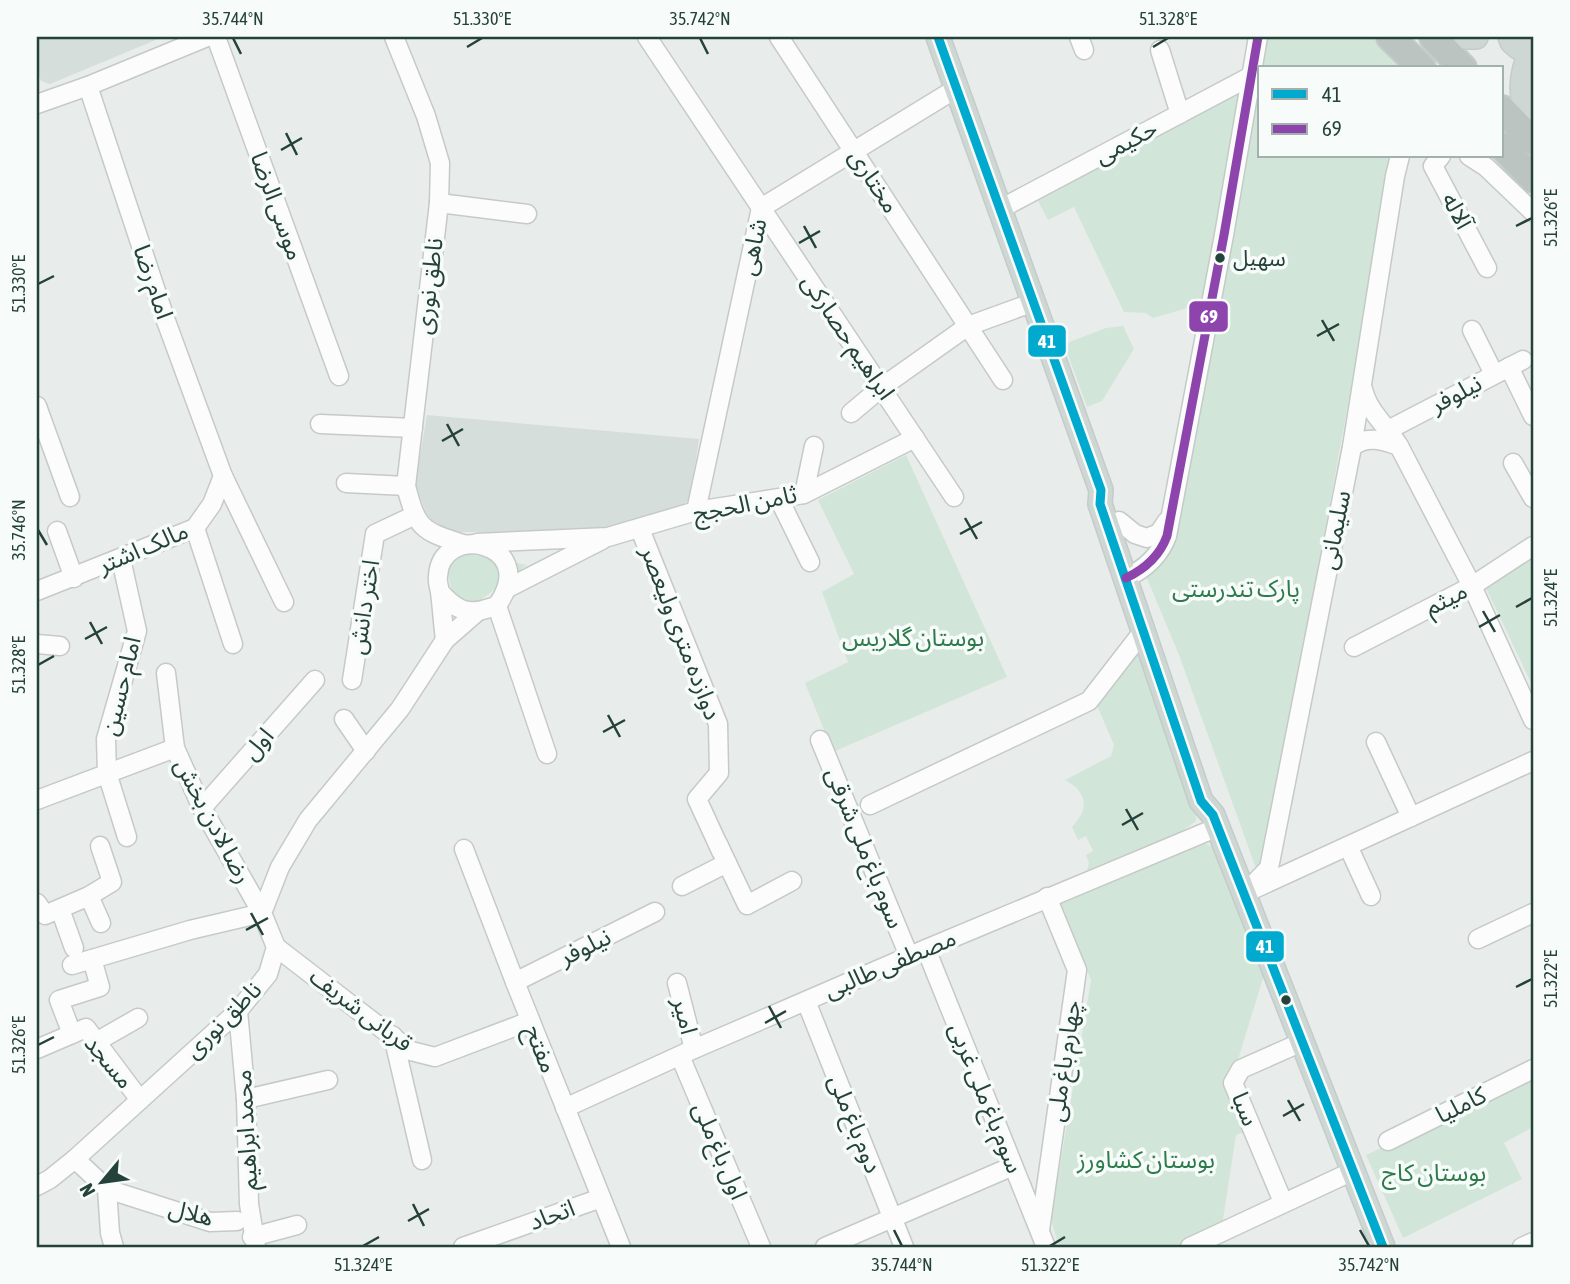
<svg xmlns="http://www.w3.org/2000/svg" width="1570" height="1284" font-family="'Asap Condensed','Noto Sans Arabic',sans-serif">
<rect width="100%" height="100%" fill="#e8edeb"/>
<!-- built -->
<g fill="#d6dedb">
<polygon points="37,37 163,37 50,84 41,81 37,71"/>
<polygon points="427,415 699,439 690,499 669,516 638,528 534,532 440,532 426,512 415,485"/>
</g>
<!-- green -->
<g fill="#d1e6d8">
<polygon points="1267,37 1372,37 1404,68 1261,68"/>
<polygon points="1260,72 1260,156 1393,156 1266,856 1257,871 1179,655 1146,576 1164,556"/>
<polygon points="1244,90 1205,303 1153,318 1146,313 1124,312 1074,207 1048,220 1038,201"/>
<polygon points="1123,326 1134,349 1102,401 1087,407 1064,344 1106,328"/>
<polygon points="906,455 1007,677 833,752 805,683 848,662 822,592 854,574 818,500"/>
<polygon points="442,549 527,565 458,617"/>
<polygon points="1533,556 1533,687 1484,584"/>
<path d="M1139 649 1197 803 1196 821 1181 832 1087 870 1089 863 1086 855 1093 851 1086 836 1078 840 1072 827C1090 808 1087 792 1065 780L1111 756 1114 745 1095 701Z"/>
<polygon points="1201,841 1216,849 1264,975 1237,1063 1226,1079 1232,1104 1245,1132 1236,1135 1222,1226 1178,1247 1059,1247 1051,1219 1091,980 1057,899"/>
<polygon points="1533,1076 1533,1127 1504,1143 1522,1179 1403,1238 1366,1155"/>
</g>
<g fill="none" stroke-linecap="round" stroke-linejoin="round">
<!-- minor casing -->
<g stroke="#c5cac8" stroke-width="21">
<g id="minor">
<polyline points="216,37 339,376"/>
<path d="M394 37 426 116 440 163 439 203 406 486C417 529 422 531 463 544"/>
<polyline points="647,37 954,497"/>
<polyline points="779,37 1003,380"/>
<polyline points="1079,37 1084,50"/>
<polyline points="1160,50 1180,114"/>
<polyline points="88,86 166,321 223,476 284,602"/>
<polyline points="37,104 88,86 207,37"/>
<polyline points="1441,156 1433,166 1487,268"/>
<polyline points="1469,156 1486,167 1533,212"/>
<polyline points="439,203 527,214"/>
<polyline points="1000,209 1253,75"/>
<polyline points="1472,330 1494,374"/>
<polyline points="1509,367 1533,416"/>
<path d="M1363 389C1368 412 1388 427 1399 446L1472 586 1533 720"/>
<polyline points="37,406 70,497"/>
<polyline points="851,413 882,387 968,326 1034,302"/>
<polyline points="320,424 413,428"/>
<polyline points="1390,429 1523,360"/>
<path d="M1352 447C1366 435 1383 440 1399 446"/>
<polyline points="1513,463 1533,498"/>
<polyline points="346,483 406,486"/>
<polyline points="804,494 814,446"/>
<polyline points="779,499 810,562"/>
<polyline points="696,511 761,208 957,88"/>
<polyline points="1119,521 1135,534 1147,538 1159,533 1167,521"/>
<polyline points="195,528 233,644"/>
<polyline points="640,529 718,724 719,773 697,799 721,851"/>
<polyline points="57,531 74,578"/>
<polyline points="477,543 608,537 696,511 804,494 915,438"/>
<polyline points="121,559 137,631 106,739 107,773 127,837"/>
<path d="M1126 578C1145 569 1160 555 1167 536L1224 235 1258 37"/>
<polyline points="508,588 602,540"/>
<polyline points="37,591 195,528 212,504 223,476"/>
<path d="M440 592C453 607 466 616 486 609 493 607 496 607 500 601 537 542 441 522 438 576 437 581 439 587 440 592 442 608 443 624 445 640"/>
<polyline points="497,606 547,754"/>
<polyline points="37,644 60,646"/>
<polyline points="1354,647 1472,586 1533,546"/>
<polyline points="352,680 375,534 413,516"/>
<polyline points="344,719 366,751"/>
<polyline points="820,740 909,956"/>
<polyline points="1376,742 1411,817"/>
<polyline points="37,800 175,748"/>
<polyline points="870,805 1089,701 1144,630"/>
<polyline points="202,808 315,680"/>
<polyline points="718,844 747,905 792,881"/>
<polyline points="1348,846 1371,896"/>
<polyline points="464,849 515,982 621,1247"/>
<polyline points="682,886 727,863"/>
<polyline points="1254,889 1533,761"/>
<polyline points="1244,894 1269,868 1352,447 1395,176 1400,156"/>
<polyline points="89,896 101,923"/>
<polyline points="37,903 45,915 89,896 112,882 100,846"/>
<polyline points="60,909 74,948"/>
<polyline points="1478,939 1533,913"/>
<polyline points="276,947 411,1051 435,1057 530,1021"/>
<polyline points="926,949 1046,1247"/>
<polyline points="72,965 190,930 262,913 202,808 175,748 166,673"/>
<polyline points="515,982 655,912"/>
<polyline points="677,983 694,1049"/>
<polyline points="806,1001 904,1247"/>
<polyline points="238,1011 246,1099 249,1204 256,1247"/>
<polyline points="72,1034 59,1000 100,987 92,959"/>
<polyline points="393,1036 422,1160"/>
<polyline points="96,1042 138,1018"/>
<polyline points="37,1049 86,1028 140,1100"/>
<polyline points="680,1056 761,1247"/>
<polyline points="246,1099 328,1080"/>
<polyline points="565,1108 694,1049 926,949 1218,827"/>
<polyline points="1388,1141 1533,1069"/>
<polyline points="75,1159 107,1189 210,1222 237,1221"/>
<polyline points="37,1186 50,1179 75,1159 238,1011 268,974 276,947 262,913 280,867 308,820 400,709 445,640 477,612"/>
<polyline points="107,1189 110,1233 114,1247"/>
<polyline points="1283,1202 1233,1083 1241,1069 1293,1046"/>
<polyline points="1040,1230 1077,970 1047,897"/>
<polyline points="252,1237 297,1225"/>
<polyline points="463,1247 601,1198"/>
<polyline points="825,1247 1013,1166"/>
<polyline points="1190,1247 1353,1171"/>
<polyline points="1522,1247 1533,1242"/>
</g>
</g>
<!-- major casing -->
<g stroke="#c3ccc9" stroke-width="26">
<g id="major">
<polyline points="938,37 1101,490 1100,504 1201,801 1213,815 1383,1247"/>
<polyline points="1457,37 1476,37"/>
<polyline points="1510,37 1512,42 1519,48 1533,47"/>
<path d="M1533 47C1519 75 1518 99 1533 126"/>
</g>
</g>
<!-- highway casing -->
<g stroke="#c3ccc9" stroke-width="30">
<g id="highway">
<polyline points="1390,37 1422,68"/>
<polyline points="1433,37 1463,68"/>
<polyline points="1502,109 1533,141"/>
<polyline points="1502,146 1533,179"/>
</g>
</g>
<!-- minor -->
<use href="#minor" stroke="#fcfcfc" stroke-width="18"/>
<!-- major -->
<use href="#major" stroke="#cfd7d5" stroke-width="23"/>
<!-- highway -->
<use href="#highway" stroke="#bcc4c2" stroke-width="26"/>
<!-- bus-1 casing -->
<g stroke="#f7fbf9" stroke-width="14">
<polyline id="bus-1" points="938,37 1101,490 1100,504 1201,801 1213,815 1383,1247"/>
</g>
<!-- bus-2 casing -->
<g stroke="#f7fbf9" stroke-width="14">
<path id="bus-2" d="M1126 578C1145 569 1160 555 1167 536L1224 235 1258 37"/>
</g>
<!-- bus-1 -->
<use href="#bus-1" stroke="#00a9ce" stroke-width="9"/>
<!-- bus-2 -->
<use href="#bus-2" stroke="#8e44ad" stroke-width="9"/>
</g>
<!-- ticks -->
<path fill="none" stroke="#24423a" stroke-width="2.5" d="M233 38 241 54M700 38 708 54M467 47 482 38M1153 47 1168 38M286 133 297 155M281 150 302 138M804 226 816 248M1516 226 1532 218M799 243 820 231M38 284 54 276M1322 320 1334 341M1317 336 1339 324M447 424 459 446M442 441 463 429M965 518 977 539M38 530 47 545M960 534 982 522M1516 607 1532 598M1483 611 1495 632M90 622 102 644M1479 627 1500 615M85 639 107 627M38 665 54 656M608 715 620 737M603 732 625 720M1126 809 1138 830M1122 825 1143 813M251 913 263 935M246 930 268 918M1516 987 1532 979M769 1006 781 1028M765 1023 786 1011M38 1045 54 1037M1288 1100 1300 1121M1283 1116 1304 1104M413 1204 424 1226M408 1221 429 1209M894 1230 902 1246M1360 1230 1369 1246M363 1246 379 1237M1050 1246 1065 1237"/>
<!-- markers -->
<g fill="#24423a" stroke="#f7fbf9" stroke-width="2.5">
<circle cx="1220" cy="258" r="6"/>
<circle cx="1286" cy="1000" r="6"/>
</g>
<g text-anchor="middle" stroke-width="7" stroke-linejoin="round" paint-order="stroke">
<!-- bus labels -->
<g font-size="22" fill="#24423a" stroke="#f7fbf9" text-anchor="start">
<text x="1233" y="266">سهیل</text>
</g>
<!-- street labels -->
<g font-size="24" fill="#24423a" stroke="#f7fbf9">
<text transform="translate(1126 142) rotate(-28)" y="8">حکیمی</text>
<text transform="translate(874 181) rotate(57)" y="8">مختاری</text>
<text transform="translate(277 206) rotate(70)" y="8">موسی الرضا</text>
<text transform="translate(1457 211) rotate(62)" y="8">آلاله</text>
<text transform="translate(753 247) rotate(-78)" y="8">شاهی</text>
<text transform="translate(153 282) rotate(71)" y="8">امام رضا</text>
<text transform="translate(429 286) rotate(-83)" y="8">ناطق نوری</text>
<text transform="translate(848 337) rotate(56)" y="8">ابراهیم حصارکی</text>
<text transform="translate(1456 394) rotate(-28)" y="8">نیلوفر</text>
<text transform="translate(745 504) rotate(-11)" y="8">ثامن الحجج</text>
<text transform="translate(1335 530) rotate(-79)" y="8">سلیمانی</text>
<text transform="translate(143 548) rotate(-23)" y="8">مالک اشتر</text>
<text transform="translate(1446 599) rotate(-27)" y="8">میثم</text>
<text transform="translate(364 607) rotate(-81)" y="8">اختر دانش</text>
<text transform="translate(681 633) rotate(69)" y="8">دوازده متری ولیعصر</text>
<text transform="translate(121 686) rotate(-76)" y="8">امام حسین</text>
<text transform="translate(258 744) rotate(-49)" y="8">اول</text>
<text transform="translate(213 821) rotate(62)" y="8">رضا لادن بخش</text>
<text transform="translate(865 848) rotate(68)" y="8">سوم باغ ملی شرقی</text>
<text transform="translate(585 947) rotate(-26)" y="8">نیلوفر</text>
<text transform="translate(890 964) rotate(-23)" y="8">مصطفی طالبی</text>
<text transform="translate(361 1010) rotate(37)" y="8">قربانی شریف</text>
<text transform="translate(685 1016) rotate(76)" y="8">امیر</text>
<text transform="translate(223 1020) rotate(-45)" y="8">ناطق نوری</text>
<text transform="translate(541 1049) rotate(68)" y="8">مفتح</text>
<text transform="translate(1064 1061) rotate(-82)" y="8">چهارم باغ ملی</text>
<text transform="translate(109 1062) rotate(50)" y="8">مسجد</text>
<text transform="translate(986 1098) rotate(68)" y="8">سوم باغ ملی غربی</text>
<text transform="translate(1461 1105) rotate(-26)" y="8">کاملیا</text>
<text transform="translate(1245 1109) rotate(68)" y="8">سبا</text>
<text transform="translate(855 1124) rotate(68)" y="8">دوم باغ ملی</text>
<text transform="translate(246 1130) rotate(-93)" y="8">محمد ابراهیم</text>
<text transform="translate(720 1151) rotate(67)" y="8">اول باغ ملی</text>
<text transform="translate(191 1213) rotate(14)" y="8">هلال</text>
<text transform="translate(552 1215) rotate(-20)" y="8">اتحاد</text>
</g>
<!-- park labels -->
<g font-size="24" fill="#2d7a4b" stroke="#f7fbf9">
<text x="1236" y="597">پارک تندرستی</text>
<text x="913" y="646">بوستان گلاریس</text>
<text x="1146" y="1168">بوستان کشاورز</text>
<text x="1434" y="1181">بوستان کاج</text>
</g>
</g>
<g stroke="#f7fbf9" stroke-width="2.5">
<rect x="1188" y="300" width="41" height="33" rx="7" fill="#8e44ad"/>
<rect x="1027" y="324" width="40" height="34" rx="7" fill="#00a9ce"/>
<rect x="1245" y="930" width="40" height="33" rx="7" fill="#00a9ce"/>
</g>
<g font-size="19" text-anchor="middle" font-weight="bold" fill="#fff">
<text x="1209" y="323">69</text>
<text x="1047" y="348">41</text>
<text x="1265" y="953">41</text>
</g>
<!-- border -->
<rect width="1570" height="1284" fill="none" stroke="#f7fbf9" stroke-width="77"/>
<!-- legend -->
<rect x="1258" y="66" width="245" height="91" fill="#f7fbf9" stroke="#a3b1ad" stroke-width="2"/>
<rect x="1272" y="89" width="35" height="10" fill="#00a9ce" stroke="#a3b1ad" stroke-width="2"/>
<text x="1322" y="102" font-size="21" fill="#24423a">41</text>
<rect x="1272" y="124" width="35" height="10" fill="#8e44ad" stroke="#a3b1ad" stroke-width="2"/>
<text x="1322" y="136" font-size="21" fill="#24423a">69</text>
<!-- north arrow -->
<g transform="translate(102 1182) rotate(241)" stroke="#f7fbf9" stroke-width="5" paint-order="stroke">
<path d="M0-5L12 26L0 18L-12 26Z" fill="#24423a"/>
<text y="-10" font-size="19" font-weight="bold" text-anchor="middle" fill="#24423a">N</text>
</g>
<rect x="38" y="38" width="1494" height="1208" fill="none" stroke="#24423a" stroke-width="2.5"/>
<g font-size="18" text-anchor="middle" fill="#24423a">
<text x="233" y="25">35.744°N</text>
<text x="482" y="25">51.330°E</text>
<text x="700" y="25">35.742°N</text>
<text x="1168" y="25">51.328°E</text>
<text transform="translate(1551 218) rotate(-90)" y="6">51.326°E</text>
<text transform="translate(19 284) rotate(-90)" y="6">51.330°E</text>
<text transform="translate(19 530) rotate(-90)" y="6">35.746°N</text>
<text transform="translate(1551 598) rotate(-90)" y="6">51.324°E</text>
<text transform="translate(19 665) rotate(-90)" y="6">51.328°E</text>
<text transform="translate(1551 979) rotate(-90)" y="6">51.322°E</text>
<text transform="translate(19 1045) rotate(-90)" y="6">51.326°E</text>
<text x="363" y="1271">51.324°E</text>
<text x="902" y="1271">35.744°N</text>
<text x="1050" y="1271">51.322°E</text>
<text x="1369" y="1271">35.742°N</text>
</g>
</svg>
